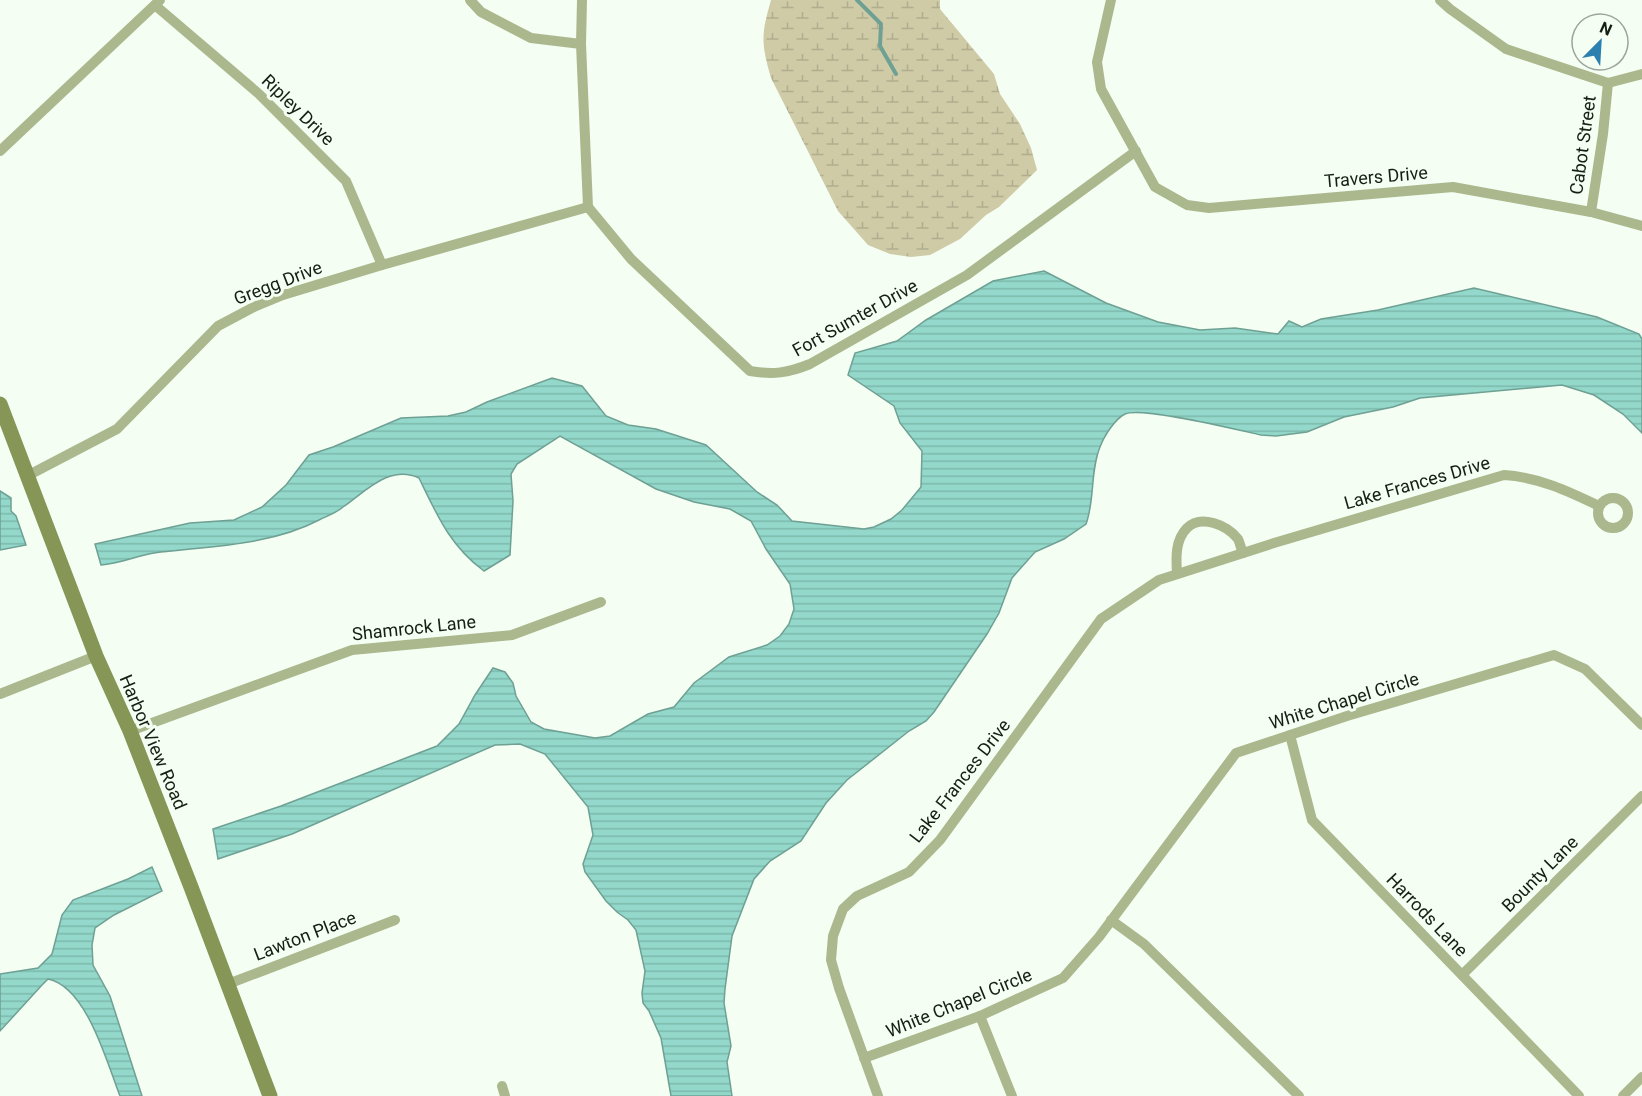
<svg xmlns="http://www.w3.org/2000/svg" width="1642" height="1096" font-family="Roboto,sans-serif">
<defs>
<pattern id="wetland-marsh" width="20" height="14" patternUnits="userSpaceOnUse" patternTransform="scale(1.5)"><rect width="20" height="14" fill="#cfcba7"/><path d="M1 5h8M5 5V1M11 12h8M15 12V8" fill="none" stroke="#b1ae8f"/></pattern>
<pattern id="water-rules" width="6" height="5" patternUnits="userSpaceOnUse" patternTransform="scale(1.5)"><rect width="6" height="5" fill="#93d8ca"/><path d="M0 2.5h6" fill="none" stroke="#7eb9ad"/></pattern>
</defs>
<rect width="100%" height="100%" fill="#f4fef3"/>
<!-- wetland -->
<path fill="url(#wetland-marsh)" d="M771 0H940V9L994 74 1000 94 1020 124 1031 148 1037 170 999 207 986 215 960 239 930 255 911 257 890 254 868 245 838 211 771 78C761 43 761 35 771 0Z"/>
<!-- water -->
<g fill="url(#water-rules)" stroke="#6ea093" stroke-width="1.5">
<path d="M1044 271 1106 303 1158 322 1200 330 1235 328 1278 334 1289 321 1302 327 1321 319 1378 310 1474 288 1597 317 1639 334 1642 339V433L1623 414 1594 395 1562 385 1420 398 1393 407 1344 417 1307 432 1276 436 1261 435C1238 430 1141 406 1125 414 1115 419 1104 436 1100 447 1090 471 1095 500 1086 524L1064 539 1035 552 1012 578 999 613 987 634 934 712 926 721 909 731 847 780 826 803 801 841 770 861 754 879 732 936 725 989 724 1003 731 1046 727 1062 732 1096H671L661 1038 649 1011 643 1003 642 993 645 971 636 930 628 920 617 912 606 901 585 872 583 864 593 835 588 807 545 754 520 744 495 745 292 834 218 859 213 829 281 806 437 746 459 724 475 695 493 668 505 672 513 683 516 696 531 722 544 729 595 738 610 736 648 714 674 707 694 683 729 657 767 645 780 636 789 624 794 609 790 584 766 549 751 521 730 509 694 502 656 489 560 436 517 464 511 474 513 501 510 555 484 571C450 546 437 515 419 478 390 464 366 491 343 507 336 513 327 516 319 520 269 546 209 546 154 553 136 556 119 564 101 565L95 544 190 523 234 520 262 507 286 485 309 455 333 447 401 418 448 416 466 412 487 402 552 378 582 386 606 416 628 425 656 429 706 445 757 492 777 505 792 521 864 529 874 527 891 519 902 510 921 487 922 451 900 423 894 406 848 375 855 353 897 341 926 320 993 281Z"/>
<polygon points="0,491 11,498 11,511 16,516 26,545 0,550"/>
<path d="M152 867 162 891 114 915 95 928 92 945 93 965 110 996 142 1096H120C107 1063 87 987 48 979L42 985 0 1031V974L38 968 52 954 62 915 73 900 128 879Z"/>
</g>
<g fill="none" stroke-linecap="round" stroke-linejoin="round">
<!-- stream -->
<polyline stroke="#6ea093" stroke-width="4" points="857,0 881,24 880,46 896,74"/>
<!-- street -->
<g stroke="#abb88d" stroke-width="10">
<polyline points="470,0 481,12 531,38 581,44"/>
<path d="M582 0 581 44 588 207 631 259 750 371C773 375 788 373 810 364L967 275 1136 151"/>
<polyline points="1111,0 1097,62 1101,89 1155,187 1187,205 1209,208 1453,187 1591,212 1642,226"/>
<polyline points="1440,0 1450,9 1506,49 1608,83 1642,74"/>
<polyline points="156,6 259,94 346,181 382,265"/>
<polyline points="0,151 160,0"/>
<polyline points="1591,212 1603,134 1608,83"/>
<polyline points="27,476 117,429 218,326 254,307 283,295 382,265 588,207"/>
<circle cx="1613" cy="513" r="15"/>
<path d="M1177 574C1176 558 1175 540 1187 528 1201 514 1227 525 1238 539 1240 543 1241 549 1243 553"/>
<polyline points="0,694 96,656"/>
<polyline points="130,731 352,650 512,635 601,602"/>
<polyline points="1290,735 1312,820 1579,1096"/>
<polyline points="1111,920 1144,944 1299,1096"/>
<polyline points="1462,975 1642,796"/>
<polyline points="228,984 395,920"/>
<polyline points="980,1016 1012,1096"/>
<polyline points="864,1058 980,1016 1063,978 1099,937 1236,753 1347,716 1554,655 1585,669 1642,725"/>
<polyline points="502,1086 505,1096"/>
<path d="M878 1096 839 988 831 960 833 936 843 909 857 896 909 872 940 840 1101 619 1159 580 1274 543 1504 475C1538 477 1568 491 1599 506"/>
<polyline points="1623,1096 1642,1077"/>
</g>
<!-- secondary -->
<polyline stroke="#859656" stroke-width="15" points="0,404 96,656 130,731 191,887 270,1096"/>
</g>
<g text-anchor="middle" stroke-width="6" stroke-linejoin="round" paint-order="stroke">
<!-- street labels -->
<g font-size="18" fill="#161f14" stroke="#f4fef3">
<text transform="translate(298 110) rotate(44)" y="6">Ripley Drive</text>
<text transform="translate(1583 145) rotate(-82)" y="6">Cabot Street</text>
<text transform="translate(1376 177) rotate(-5)" y="6">Travers Drive</text>
<text transform="translate(278 283) rotate(-21)" y="6">Gregg Drive</text>
<text transform="translate(855 318) rotate(-29)" y="6">Fort Sumter Drive</text>
<text transform="translate(1417 483) rotate(-16)" y="6">Lake Frances Drive</text>
<text transform="translate(414 628) rotate(-6)" y="6">Shamrock Lane</text>
<text transform="translate(1344 701) rotate(-17)" y="6">White Chapel Circle</text>
<text transform="translate(153 742) rotate(67)" y="6">Harbor View Road</text>
<text transform="translate(960 781) rotate(-52)" y="6">Lake Frances Drive</text>
<text transform="translate(1540 874) rotate(-45)" y="6">Bounty Lane</text>
<text transform="translate(1427 915) rotate(46)" y="6">Harrods Lane</text>
<text transform="translate(305 936) rotate(-21)" y="6">Lawton Place</text>
<text transform="translate(959 1003) rotate(-22)" y="6">White Chapel Circle</text>
</g>
</g>
<!-- north arrow -->
<g transform="translate(1600 42) rotate(24)"><circle r="28" fill="#f4fef3" stroke="#9ba59a" stroke-width="1.5"/>
<path d="M0-4.5L10 22L0 15L-10 22Z" fill="#2c80b0"/>
<text y="-9" font-size="16" font-weight="bold" text-anchor="middle" fill="#161f14">N</text>
</g>
</svg>
